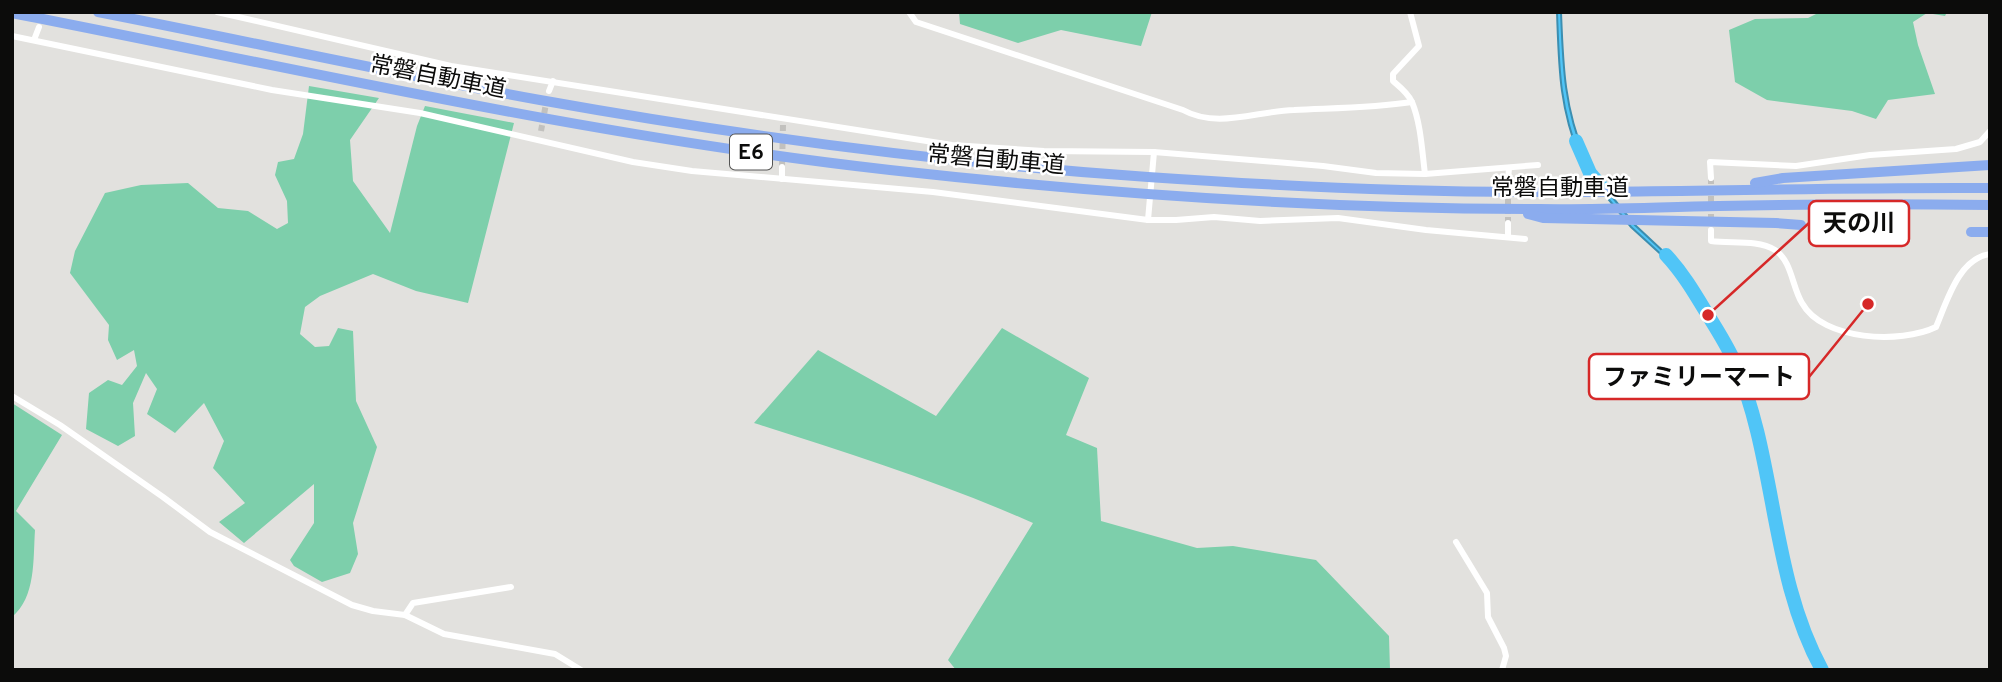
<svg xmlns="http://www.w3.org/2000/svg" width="2002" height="682" font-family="Overpass,'Noto Sans JP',sans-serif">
<rect width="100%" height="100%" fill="#e2e1de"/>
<!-- green -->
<g fill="#7dcfab">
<polygon points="959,12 1152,12 1141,46 1061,30 1018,43 960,24"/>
<polygon points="1820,12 1947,12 1945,16 1927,13 1913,22 1918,45 1935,94 1888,100 1876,119 1852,111 1767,100 1735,82 1729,30 1755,19 1808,18"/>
<polygon points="309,86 379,98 350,140 353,181 390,233 417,126 425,106 514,123 468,303 416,291 373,274 320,296 305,307 300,334 315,347 329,346 338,328 353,331 356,401 377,447 353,523 358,554 350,573 322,582 294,566 290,560 314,523 314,484 244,543 219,522 245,503 213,468 224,441 204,403 175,433 147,414 157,389 146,373 133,403 135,436 118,446 86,429 89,393 108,380 122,385 137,366 134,350 117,360 108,340 109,325 70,273 75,251 105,193 141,185 188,183 218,208 248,211 277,229 288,223 287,201 275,175 278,162 294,159 303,134"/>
<path d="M1002 328 1089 378 1066 435 1097 448 1101 521 1197 548 1233 546 1316 560 1389 636 1390 670H956L948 660 1033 523C943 483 848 453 754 423L818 350 936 416Z"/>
<path d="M12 403 62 435 16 511 35 530C33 560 36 597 12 617Z"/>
</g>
<!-- water -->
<g fill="#50c5f7" stroke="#3c8eb0" stroke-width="2">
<path d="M1557 12H1561C1563 65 1564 107 1585 157L1580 158C1559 106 1559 67 1557 12Z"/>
<polygon points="1592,172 1635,225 1680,267 1677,269 1631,227 1588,174"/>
</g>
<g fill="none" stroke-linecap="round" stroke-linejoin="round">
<!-- river -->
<g stroke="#50c5f7" stroke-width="14">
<polyline points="1576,141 1590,173 1602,187"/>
<path d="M1666 255C1682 272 1694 292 1706 312 1716 328 1727 345 1735 363 1777 461 1770 575 1822 670"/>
</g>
<!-- minor-tunnel -->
<g stroke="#c2c1be" stroke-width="6" stroke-dasharray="6 3" stroke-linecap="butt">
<polyline points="541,131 547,98"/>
<polyline points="782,167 783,125"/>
<polyline points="1711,178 1711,224"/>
<polyline points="1508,223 1508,180"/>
</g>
<!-- minor -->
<g stroke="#fff" stroke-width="6">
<polyline points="217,12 451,66 952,145 1044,151 1154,152 1323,166 1376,173 1425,174 1538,165"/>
<path d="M909 12 916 22 1183 110C1217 129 1257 111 1294 110 1333 108 1373 108 1412 102"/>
<path d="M1410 12 1419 46 1393 74V81C1400 87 1408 93 1412 102 1421 124 1422 151 1425 174"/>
<polyline points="12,36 272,90 420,113 633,162 692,171 933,192 1148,220 1176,220 1214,217 1260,221 1338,218 1426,230 1525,239"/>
<polyline points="34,40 39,27"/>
<polyline points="549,91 553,81"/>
<polyline points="1711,178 1710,162 1796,166 1870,155 1956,149 1980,142 1990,131"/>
<polyline points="782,179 782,167"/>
<polyline points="1508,180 1509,168"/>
<polyline points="1148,220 1154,152"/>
<path d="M1711 230V241C1731 244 1757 239 1775 250 1792 261 1792 287 1802 303 1823 341 1901 344 1936 327 1947 301 1959 258 1990 254"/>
<polyline points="1508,236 1508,223"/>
<polyline points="12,396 60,425 163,497 210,532 352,605 373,611 405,615 444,634 555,654 581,670"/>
<polyline points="1456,542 1487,593 1488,617 1504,648 1506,656 1502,670"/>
<polyline points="405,615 413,603 511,587"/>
</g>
<!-- motorway -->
<g stroke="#8bacee" stroke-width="10">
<path d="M98 12C246 41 392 73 540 100 741 136 944 163 1148 177 1278 186 1409 192 1540 192 1690 192 1840 187 1990 188"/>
<path d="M12 13C304 70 594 137 890 170 1105 194 1322 209 1539 209 1599 210 1659 207 1719 206 1809 204 1900 204 1990 205"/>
<polyline points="1755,183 1783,178 1990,165"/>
<polyline points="1528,214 1543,218 1776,223 1801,225"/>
<polyline points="1971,232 1990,232"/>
</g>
</g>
<g text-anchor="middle" stroke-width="5" stroke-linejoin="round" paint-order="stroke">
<!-- shield labels -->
<rect fill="#fff" stroke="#555554" stroke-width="2" x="730" y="134.5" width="42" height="35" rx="5"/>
<g font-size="21" font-weight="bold" fill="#0c0c0b">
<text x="751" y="159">E6</text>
</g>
<!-- street labels -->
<g font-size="23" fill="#0c0c0b" stroke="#fff">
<text transform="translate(438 76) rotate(11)" y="8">常磐自動車道</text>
<text transform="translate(996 159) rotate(5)" y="8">常磐自動車道</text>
<text x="1560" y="195">常磐自動車道</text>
</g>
</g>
<!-- callouts -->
<path fill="none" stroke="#d62828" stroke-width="2.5" d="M1708 315L1809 223M1868 304L1809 377"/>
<g fill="#d62828" stroke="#fff" stroke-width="2.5">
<circle cx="1708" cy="315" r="7"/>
<circle cx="1868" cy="304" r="7"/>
</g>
<g fill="#fff" stroke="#d62828" stroke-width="2.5">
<rect x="1809" y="201" width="100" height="45" rx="7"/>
<rect x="1589" y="354" width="220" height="45" rx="7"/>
</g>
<g font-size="24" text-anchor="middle" font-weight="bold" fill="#0c0c0b">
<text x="1859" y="231">天の川</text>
<text x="1699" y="385">ファミリーマート</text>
</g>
<!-- border -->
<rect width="2002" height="682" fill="none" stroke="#0c0c0b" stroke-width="28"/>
</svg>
